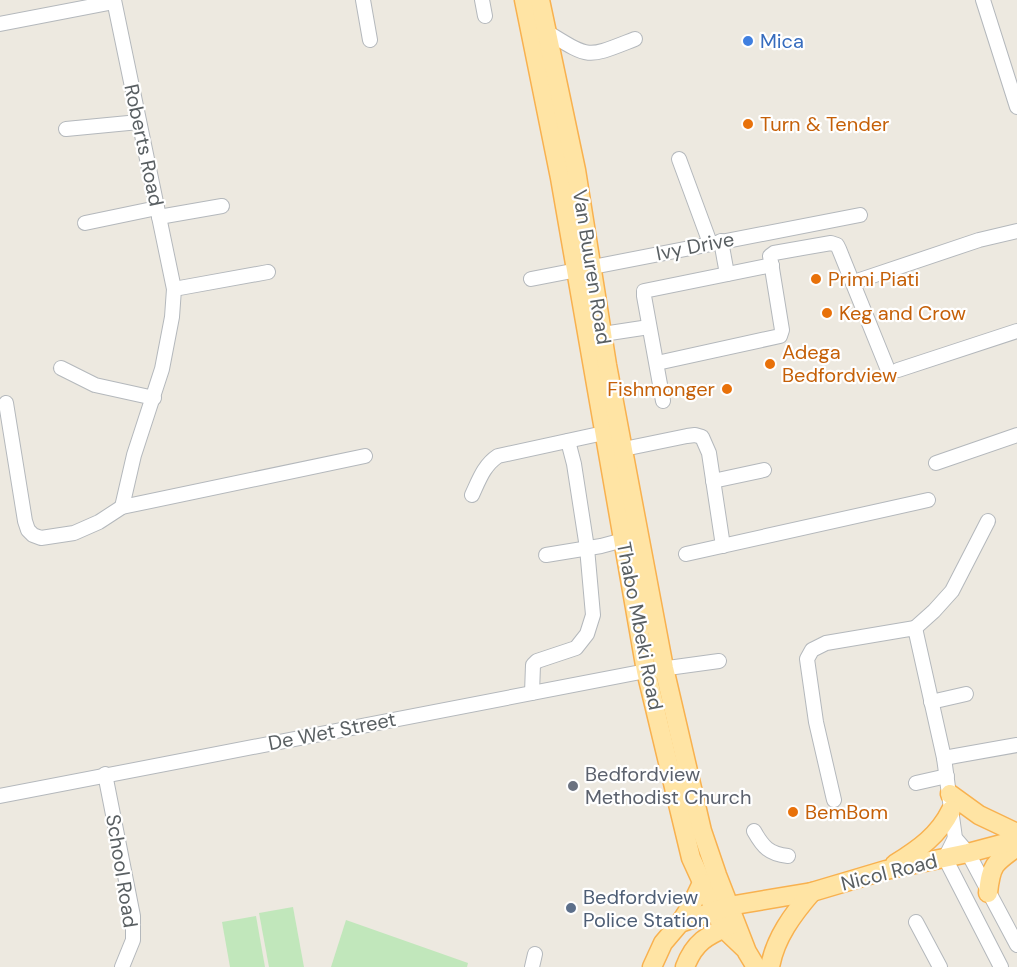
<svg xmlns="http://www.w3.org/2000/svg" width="1017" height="967" font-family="'DM Sans',sans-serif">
<rect width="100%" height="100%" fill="#ede9e0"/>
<!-- green -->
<g fill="#c1e7bb">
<polygon points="293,907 304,967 269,967 259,913"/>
<polygon points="256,916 265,967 230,967 222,922"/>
<polygon points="346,920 468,963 467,967 331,967"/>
</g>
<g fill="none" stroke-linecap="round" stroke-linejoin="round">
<!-- minor casing -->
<g stroke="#b4b8bc" stroke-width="16">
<g id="minor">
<polyline points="114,0 174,289 172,317 162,369 134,455 122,507"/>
<polyline points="363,0 370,40"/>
<polyline points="482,0 485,16"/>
<polyline points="983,0 1017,107"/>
<polyline points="0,24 114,2"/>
<path d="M543 33 547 32C591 59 586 58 635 39"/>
<polyline points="66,129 139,122"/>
<polyline points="679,159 710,243"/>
<polyline points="159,217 222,206"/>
<polyline points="85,223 157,208"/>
<polyline points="721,241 727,274"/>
<polyline points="531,279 860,215"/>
<polyline points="860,280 979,240 1017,231"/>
<polyline points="174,289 268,272"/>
<polyline points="603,334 649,327"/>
<polyline points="657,363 780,336 782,330 770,256 774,253 831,243 837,245 839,249 888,370"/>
<polyline points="61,368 95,385 154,398"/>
<polyline points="898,370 1017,331"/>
<polyline points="663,401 644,296 644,291 772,265"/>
<polyline points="6,403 25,521 28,530 33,535 41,538 74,533 99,522 122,507 365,456"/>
<polyline points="614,451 687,436 695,435 702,437 709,453 723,546"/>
<polyline points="936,463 1017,435"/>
<polyline points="713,481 764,470"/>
<path d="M472 495C479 480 484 465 498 456L613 431"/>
<polyline points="686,554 928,500"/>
<polyline points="546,555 601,546 631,538"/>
<polyline points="915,628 934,611 952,591 988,521"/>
<polyline points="532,693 533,665 537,661 576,648 587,634 593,615 587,548 574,464 568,441"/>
<polyline points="931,702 966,694"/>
<polyline points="944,758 1017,745"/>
<polyline points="105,774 133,916 133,940 122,967"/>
<polyline points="916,783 947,776"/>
<polyline points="0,796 646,671 719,661"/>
<polyline points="834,800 816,722 807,659 812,650 826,643 915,628 944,758 955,838 968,853 1017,945"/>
<path d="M754 831C763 847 769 854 788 856"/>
<polyline points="955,838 945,858 1001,967"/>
<polyline points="916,922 940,967"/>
<polyline points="532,967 535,954"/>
</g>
</g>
<!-- major casing -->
<g stroke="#f8b14f" stroke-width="21">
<g id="major">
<polyline points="524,0 560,178 646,671 691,858 723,928 744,948"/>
<polyline points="540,0 576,170 607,365 664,668 702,831 717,875 747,952 756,967"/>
<polyline points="950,794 979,815 1017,833"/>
<path d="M895 864C919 849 939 835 951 810"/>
<path d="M988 893C991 865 994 863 1017 847"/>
<polyline points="680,923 691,906 702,883"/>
<polyline points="652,967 663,943 680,923 729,906 812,892 886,870 968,853 1017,840"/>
<path d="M685 967C695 940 709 935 733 924"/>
<path d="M770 967C775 938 793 914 812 892"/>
</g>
</g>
<!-- minor -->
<use href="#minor" stroke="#fff" stroke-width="14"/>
<!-- major -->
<use href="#major" stroke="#ffe4a4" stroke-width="18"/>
</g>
<!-- markers -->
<circle fill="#3f7fe0" stroke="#fff" stroke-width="2" cx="748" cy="41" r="6"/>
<g fill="#e8710a" stroke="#fff" stroke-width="2">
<circle cx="748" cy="124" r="6"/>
<circle cx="816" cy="279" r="6"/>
<circle cx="827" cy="313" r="6"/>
<circle cx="770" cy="364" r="6"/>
<circle cx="727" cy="389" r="6"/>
<circle cx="793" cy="812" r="6"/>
</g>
<circle fill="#6b7280" stroke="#fff" stroke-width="2" cx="573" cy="786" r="6"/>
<circle fill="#5c6f8a" stroke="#fff" stroke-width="2" cx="571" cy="908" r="6"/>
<g text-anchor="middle" stroke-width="4.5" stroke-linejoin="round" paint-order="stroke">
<!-- shop labels -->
<g font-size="20" fill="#366cbe" stroke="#fff" text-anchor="start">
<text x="760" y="48">Mica</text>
</g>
<!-- food labels -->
<g font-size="20" fill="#c56008" stroke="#fff" text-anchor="start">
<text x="760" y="131">Turn &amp; Tender</text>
<text x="828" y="286">Primi Piati</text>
<text x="839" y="320">Keg and Crow</text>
<text x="782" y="359">Adega<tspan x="782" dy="23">Bedfordview</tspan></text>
<text x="715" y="396" text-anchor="end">Fishmonger</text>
<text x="805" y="819">BemBom</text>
</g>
<!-- street labels -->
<g font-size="20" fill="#595f62" stroke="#fff">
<text transform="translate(144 145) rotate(78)" y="7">Roberts Road</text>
<text transform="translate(695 246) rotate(-11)" y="7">Ivy Drive</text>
<text transform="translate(592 267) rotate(81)" y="7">Van Buuren Road</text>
<text transform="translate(640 626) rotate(79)" y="7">Thabo Mbeki Road</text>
<text transform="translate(332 731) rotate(-11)" y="7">De Wet Street</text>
<text transform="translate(122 871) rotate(81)" y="7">School Road</text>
<text transform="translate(889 872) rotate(-14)" y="7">Nicol Road</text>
</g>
<!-- worship labels -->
<g font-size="20" fill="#5b616d" stroke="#fff" text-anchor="start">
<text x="585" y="781">Bedfordview<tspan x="585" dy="23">Methodist Church</tspan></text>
</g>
<!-- service labels -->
<g font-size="20" fill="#4e5e75" stroke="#fff" text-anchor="start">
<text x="583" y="904">Bedfordview<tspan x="583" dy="23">Police Station</tspan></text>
</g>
</g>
</svg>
